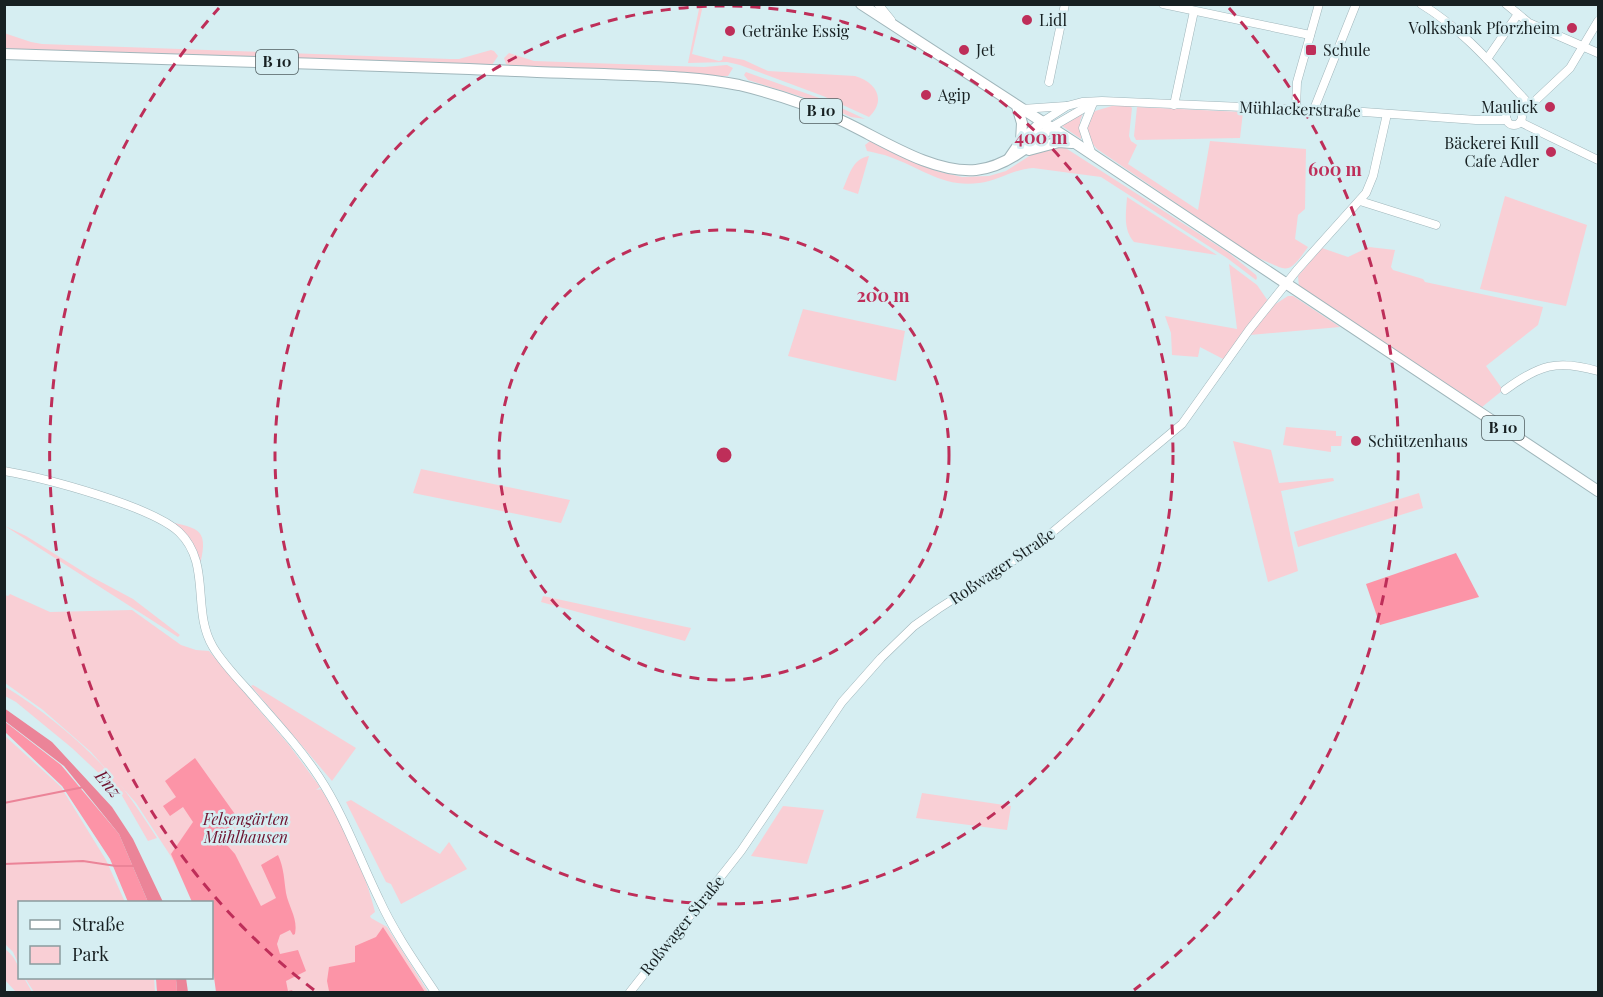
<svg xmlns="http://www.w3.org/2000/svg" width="1603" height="997" font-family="'Playfair Display',serif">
<rect width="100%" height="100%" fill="#d6eef2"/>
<!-- green -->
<g fill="#f9cfd5">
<path d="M700 4 703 5 692 54 719 61 722 60 723 56 744 60 768 71 855 76C876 82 887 100 869 117L823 96 740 65 727 62 688 63Z"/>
<polygon points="4,33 31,42 42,44 450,59 459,59 491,50 494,51 498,56 492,65 9,49 5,49"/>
<polygon points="509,53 534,61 704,67 727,65 733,68 728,76 721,76 658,71 509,66 506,64 504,58"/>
<polygon points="746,72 822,99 865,119 851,117 812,100 748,80 744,75"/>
<path d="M1112 106H1130L1132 108 1129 136 1131 141 1137 145 1128 164 1198 210 1210 141 1306 149 1305 209 1298 215 1295 239 1308 247C1285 280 1287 268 1255 257L1097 149C1085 136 1085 125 1095 111Z"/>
<polygon points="1137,107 1243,112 1240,138 1136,140 1134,136"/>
<polygon points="1083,113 1080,121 1081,139 1062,126"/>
<path d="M870 141 936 171 962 177 989 176 1006 171 1042 148 1064 147 1229 253 1256 275 1257 278 1256 280 1227 258 1101 177 1033 168C1014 169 998 181 979 183 944 188 921 168 890 157 883 154 875 153 867 151L865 145Z"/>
<path d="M869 156 858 194 843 189C849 176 852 159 869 156Z"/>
<polygon points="1505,196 1587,225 1566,306 1480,289"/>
<path d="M1127 197 1217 255 1134 242C1123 229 1126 214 1127 197Z"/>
<polygon points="1369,247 1395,250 1391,267 1393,270 1423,279 1425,282 1543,307 1538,325 1486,366 1503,390 1482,407 1299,287 1298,276 1322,248 1348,257"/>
<polygon points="1229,264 1257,285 1268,301 1225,360 1200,347 1198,357 1172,355 1171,333 1165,316 1237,329"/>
<polygon points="1288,296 1293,296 1340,327 1250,335 1274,305"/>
<polygon points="803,309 905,331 896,381 788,356"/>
<polygon points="1286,427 1336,431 1336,436 1342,436 1341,446 1331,446 1331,452 1283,445"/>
<polygon points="1233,441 1271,450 1279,483 1333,478 1334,481 1281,491 1298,571 1268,582"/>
<polygon points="421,469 570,500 561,523 413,493"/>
<polygon points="1419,493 1423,508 1298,547 1294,532"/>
<path d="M164 521C202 528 209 530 199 569L194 552Z"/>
<polygon points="5,526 26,536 90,576 133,599 180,635 178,637"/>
<path d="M10 594 50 612 132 610 181 645 196 650 209 651 289 745 320 787 316 790 321 789C342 823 366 873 375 912L370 916 371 918 387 927 428 992H217L212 967V902L190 893 170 855 136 803 91 752 43 710 5 683V595L8 596Z"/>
<polygon points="543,596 691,628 685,641 541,602"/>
<polygon points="253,685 356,748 332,781 251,686"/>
<path d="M4 686C48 713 90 749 123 788 135 804 146 821 157 838L148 841 121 794 72 748 16 702 5 696Z"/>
<polygon points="4,735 61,787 106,860 125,902 20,902 19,965 13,952 5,944"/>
<polygon points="922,793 1011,806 1007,830 916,818"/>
<polygon points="351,800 440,854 449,842 467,869 401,904 391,884 386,882 346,802"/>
<polygon points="783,806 824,810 807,864 751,856"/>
<path d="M4 948C14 956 20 965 20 978H24L32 992H16L5 980Z"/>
<polygon points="25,978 154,978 155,992 34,992"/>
</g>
<!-- forest -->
<g fill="#fc94a7">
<polygon points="1456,553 1479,597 1380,625 1366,584"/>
<polygon points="4,721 61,765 119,834 148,902 128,902 110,859 62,786 5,732"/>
<path d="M195 758 237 817 235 818 238 823C231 828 223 829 218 835L235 854 261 906 276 898 261 865 278 855C284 868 284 880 286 893 289 908 298 918 295 934L293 935 290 930 280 935 277 944 280 954 298 950 306 971 286 981 288 991 292 990 293 992H216L212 962V902H192L171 854 193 822 183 807 170 816 163 806 176 797 165 781Z"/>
<polygon points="383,927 425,992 318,992 329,991 327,981 329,967 355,962 355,946 376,937"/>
<polygon points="156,978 176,978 177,992 157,992"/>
</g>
<!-- water -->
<g fill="#eb8498">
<polygon points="4,708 52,742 112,807 133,839 163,902 148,902 119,834 64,766 5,721"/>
<polygon points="176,978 186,978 188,992 177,992"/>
</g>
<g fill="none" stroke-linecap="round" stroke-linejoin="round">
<!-- stream -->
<g stroke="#eb8498" stroke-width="2">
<polyline points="4,803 84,787"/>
<polyline points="4,864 83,861 116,866 133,866"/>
</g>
<!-- minor casing -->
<g stroke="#a0b6bb" stroke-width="9">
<g id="minor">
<polyline points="878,4 891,20"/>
<polyline points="1163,4 1310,35"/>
<path d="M1421 4C1464 30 1496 69 1530 105"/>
<polyline points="1506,4 1529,23 1598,53"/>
<polyline points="1487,59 1518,14"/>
<polyline points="1049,82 1065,4"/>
<polyline points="1174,105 1194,11"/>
<polyline points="1296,108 1297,82 1319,4"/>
<polyline points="1022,109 1066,106"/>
<polyline points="1314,109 1356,4"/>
<circle cx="1514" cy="117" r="8"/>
<polyline points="1520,112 1536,100 1570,68 1598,21"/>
<polyline points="1042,122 1067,106 1082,102 1102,101 1364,112 1476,120 1507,120"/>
<polyline points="1520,122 1598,160"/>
<polyline points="1050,128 1093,103"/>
<polyline points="1092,155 1083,128 1093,103"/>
<polyline points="1360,201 1436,225"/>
<path d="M1505 390C1539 365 1557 359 1598 371"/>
<path d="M4 471C45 478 151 506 179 532 212 564 191 610 213 647 222 662 235 676 247 689 272 718 298 745 319 777 344 815 359 858 379 899 394 932 415 962 435 992"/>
<polyline points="630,992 741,851 842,702 881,658 914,626 938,609 1036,546 1182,424 1249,330 1297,270 1366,193 1373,176 1387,114"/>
</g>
</g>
<!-- major casing -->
<g stroke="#a0b6bb" stroke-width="12">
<g id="major">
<polyline points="861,4 1075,143 1598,491"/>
<path d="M4 54C159 58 314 64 469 69 514 71 559 73 604 74 649 76 694 76 739 85 772 93 805 103 836 118 877 136 930 174 976 170 1005 167 1030 146 1050 128"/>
<polyline points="1017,106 1022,123 1021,141"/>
<polyline points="1029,150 1059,142 1072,143"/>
<polyline points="1010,157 1021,141 1042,122"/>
</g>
</g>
<!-- minor -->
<use href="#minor" stroke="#fff" stroke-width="8"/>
<!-- major -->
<use href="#major" stroke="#fff" stroke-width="10"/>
</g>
<!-- distance rings -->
<g fill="none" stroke="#be2e59" stroke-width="3" stroke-dasharray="10 8">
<circle cx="724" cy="455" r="225"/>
<circle cx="724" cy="455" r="449"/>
<path d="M314 990A674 674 0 0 1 219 8M1229 8A674 674 0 0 1 1134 990"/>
</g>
<!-- markers -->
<g fill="#be2e59" stroke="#d6eef2" stroke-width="2">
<circle cx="1027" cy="20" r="6"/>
<circle cx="1572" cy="28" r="6"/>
<circle cx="730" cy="31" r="6"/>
<circle cx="964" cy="50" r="6"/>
<rect x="1305" y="44" width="12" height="12" rx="3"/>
<circle cx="926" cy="95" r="6"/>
<circle cx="1550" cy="107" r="6"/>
<circle cx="1551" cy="152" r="6"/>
<circle cx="1356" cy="441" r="6"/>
</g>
<g text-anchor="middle" stroke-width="5" stroke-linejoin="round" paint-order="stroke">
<!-- shield labels -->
<g fill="#d6eef2" stroke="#505e60" stroke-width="1.5">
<rect x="256" y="50" width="42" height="24" rx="4.5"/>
<rect x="800" y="99" width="42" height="24" rx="4.5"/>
<rect x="1482" y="416" width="42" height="24" rx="4.5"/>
</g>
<g font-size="15" font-weight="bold" fill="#172022">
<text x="277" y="67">B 10</text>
<text x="821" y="116">B 10</text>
<text x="1503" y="433">B 10</text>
</g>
<!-- poi labels -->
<g font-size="16" fill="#172022" stroke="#d6eef2" text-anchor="start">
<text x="1039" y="26">Lidl</text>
<text x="1560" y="34" text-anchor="end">Volksbank Pforzheim</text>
<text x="742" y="37">Getränke Essig</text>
<text x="976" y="56">Jet</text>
<text x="1323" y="56">Schule</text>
<text x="938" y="101">Agip</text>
<text x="1538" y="113" text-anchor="end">Maulick</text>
<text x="1539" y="149" text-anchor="end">Bäckerei Kull<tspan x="1539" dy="18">Cafe Adler</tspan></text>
<text x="1368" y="447">Schützenhaus</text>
</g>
<!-- street labels -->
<g font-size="16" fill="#172022" stroke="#d6eef2">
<text transform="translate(1300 109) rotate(2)" y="6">Mühlackerstraße</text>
<text transform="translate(1002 566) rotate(-34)" y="6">Roßwager Straße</text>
<text transform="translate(682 925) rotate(-51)" y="6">Roßwager Straße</text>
</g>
<!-- park labels -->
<g font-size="16" font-style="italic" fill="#6f1430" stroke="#d6eef2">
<text x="246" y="825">Felsengärten<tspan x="246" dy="18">Mühlhausen</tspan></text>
</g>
<!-- water labels -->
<g font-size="18" font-style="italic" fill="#701430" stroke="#d6eef2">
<text transform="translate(108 784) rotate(50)" y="6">Enz</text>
</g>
</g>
<circle cx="724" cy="455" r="9" fill="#be2e59" stroke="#d6eef2" stroke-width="3"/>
<g font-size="18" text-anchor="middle" font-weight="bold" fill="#be2e59" stroke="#d6eef2" stroke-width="5" stroke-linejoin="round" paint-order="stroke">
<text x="1041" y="144">400 m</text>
<text x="1335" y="176">600 m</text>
<text x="883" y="302">200 m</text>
</g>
<!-- border -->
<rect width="1603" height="997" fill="none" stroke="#172022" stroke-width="12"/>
<!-- legend -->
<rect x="18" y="901" width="195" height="78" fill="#d6eef2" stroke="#8a9c9f" stroke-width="1.5"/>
<rect x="30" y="920" width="30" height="9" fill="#ffffff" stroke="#8a9c9f" stroke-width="1.5"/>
<text x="72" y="931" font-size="18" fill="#172022">Straße</text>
<rect x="30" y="946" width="30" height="18" fill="#f9cfd5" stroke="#8a9c9f" stroke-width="1.5"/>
<text x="72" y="961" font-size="18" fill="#172022">Park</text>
</svg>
